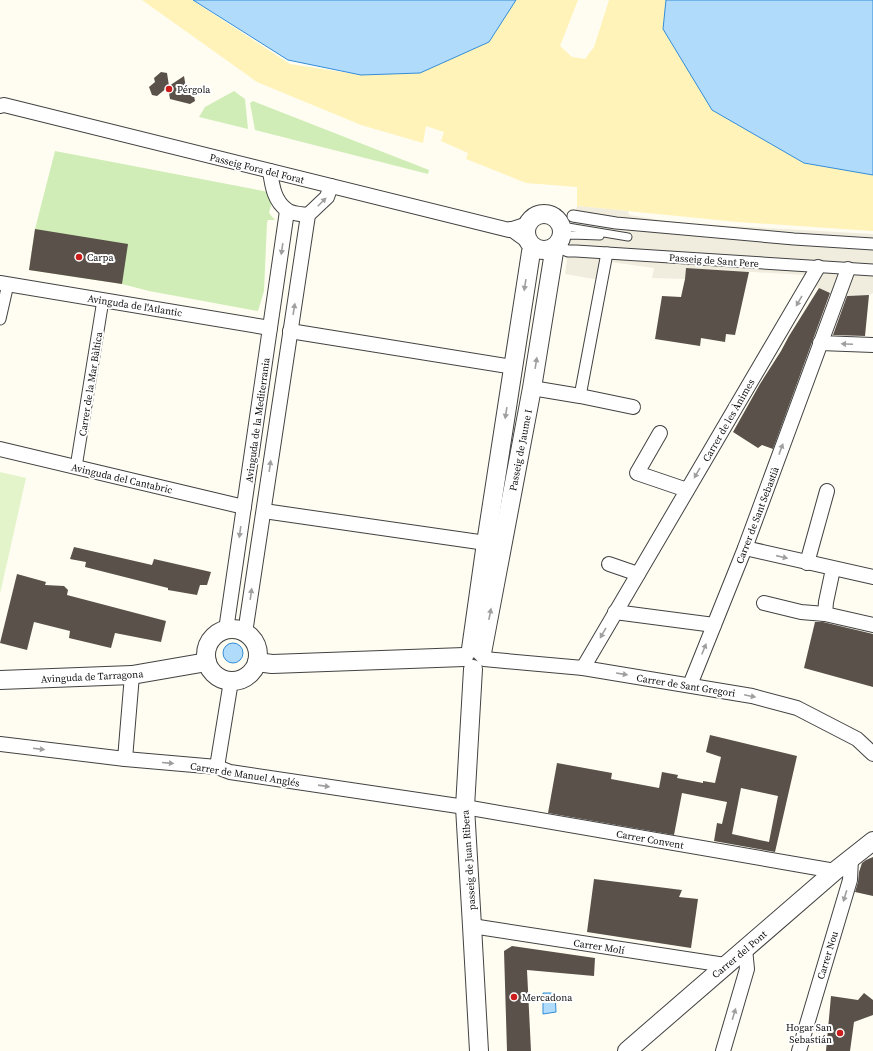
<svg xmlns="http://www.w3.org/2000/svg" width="873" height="1051" font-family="'Source Serif 4',serif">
<rect width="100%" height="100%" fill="#fffdf1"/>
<!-- green -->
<g fill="#d0edb7">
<polygon points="234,91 245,99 248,129 199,117 205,107"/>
<polygon points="253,101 429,170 428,174 255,130 250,103"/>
<polygon points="55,151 274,193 269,213 275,220 268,220 267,223 264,291 258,311 149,291 122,284 29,270 35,229"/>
</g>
<!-- sand -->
<polygon fill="#fff3b9" points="142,0 192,0 290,64 361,75 420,73 489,42 516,0 578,0 560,46 572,57 585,59 594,47 609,0 666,0 663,29 804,163 873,175 873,231 738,222 577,206 577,187 526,183 466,159 468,153 441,141 444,132 426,126 423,143 361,125 257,82"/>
<!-- pitch -->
<polygon fill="#e3f4ca" points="0,472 26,478 0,594"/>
<!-- plaza -->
<polygon fill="#f1edde" points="577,206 628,211 629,215 679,223 873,234 873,293 869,295 837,296 804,282 804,275 686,268 685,279 652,278 654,268 610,262 606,281 565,274 573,216"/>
<!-- water -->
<g fill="#b1dbfb" stroke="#338dd8">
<polygon points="193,0 516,0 489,42 420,73 361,75 288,60"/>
<polygon points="666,0 873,0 873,175 804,163 712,110 663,29"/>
<circle cx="233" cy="653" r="10"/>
<polygon points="543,993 555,993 556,1012 543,1014"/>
</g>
<!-- building -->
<g fill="#59514a" fill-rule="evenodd">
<polygon points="161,72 167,73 169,86 184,76 186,88 193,91 195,101 190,104 170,99 168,87 157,96 152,95 149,87 155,82 154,78"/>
<polygon points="35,229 128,244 122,284 29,270"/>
<polygon points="686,268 749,272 735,335 726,334 725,342 701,338 700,346 655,339 662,296 681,297 685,279"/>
<polygon points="819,288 830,293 773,449 762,445 758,448 733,432 760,384 781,351 789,336"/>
<polygon points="869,295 865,336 833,335 847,296"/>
<polygon points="74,547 152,565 154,559 211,572 207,585 200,585 197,595 168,590 168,588 85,567 86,562 70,559"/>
<polygon points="17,574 46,582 45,585 64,586 68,590 67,595 166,621 161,642 115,633 111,648 69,638 70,631 34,622 27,650 0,643"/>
<polygon points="815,622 823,622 873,634 873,687 804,668"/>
<path d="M710 735 797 756 775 852 714 841 717 823 722 824 727 802 682 793 674 835 548 813 557 763 612 773 611 779 659 788 662 772 678 775 677 778 703 783V781L715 783 721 757 706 752ZM741 788 778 796 769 842 732 834Z"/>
<polygon points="873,857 873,896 855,892 858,882 859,872 862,863 866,860"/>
<polygon points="594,879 682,890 679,897 698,899 691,948 587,932"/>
<polygon points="512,946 595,958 594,976 527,970 531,1051 507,1051 504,951"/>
<polygon points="864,993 873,1000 873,1015 854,1022 850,1051 826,1051 831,996 858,1000"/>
</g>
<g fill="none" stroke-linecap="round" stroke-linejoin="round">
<!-- service casing -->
<g stroke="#424242" stroke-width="9">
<g id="service">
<polyline points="559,222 568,227 628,237"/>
<polyline points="561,238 571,235 600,236"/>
</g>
</g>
<!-- pedestrian casing -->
<g stroke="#424242" stroke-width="13">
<g id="pedestrian">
<polyline points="573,216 616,223 794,239 873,244"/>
<polyline points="556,246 568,251 576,251 873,270"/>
<polyline points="0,319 8,284"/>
<polyline points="580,396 607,253"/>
<polyline points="76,467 103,300"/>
</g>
</g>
<!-- minor casing -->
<g stroke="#424242" stroke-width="16">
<g id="minor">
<polyline points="0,106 4,105 509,230 528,224"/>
<path d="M270 171C272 185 274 201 287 210 292 214 301 214 308 215"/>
<polyline points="511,229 529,242"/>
<polyline points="0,283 270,328"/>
<polyline points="290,331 513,367"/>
<polyline points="820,343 873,345"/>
<polyline points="532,388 580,396 633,407"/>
<polyline points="660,433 637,473 687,490"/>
<polyline points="0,449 244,507"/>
<polyline points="264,511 486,543"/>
<polyline points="745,548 873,577"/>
<polyline points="807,563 827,491"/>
<polyline points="609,564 638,574"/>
<polyline points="764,603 801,612 825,614 873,625"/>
<polyline points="615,612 714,625"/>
<polyline points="825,614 826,602 833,569"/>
<polyline points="226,630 287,211"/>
<polyline points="245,633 308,215 327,197 331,186"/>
<polyline points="484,659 583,668 752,696 797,708 857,739 873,754"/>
<polyline points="583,668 818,267"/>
<polyline points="690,685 745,548 848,269"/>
<polyline points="0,744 125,759 217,767 230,772 465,807 835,871"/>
<polyline points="125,759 132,675"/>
<polyline points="217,767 231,681"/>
<polyline points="472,926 725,965"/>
<polyline points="723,1051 747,969 745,949"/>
<polyline points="799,1051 850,880 851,858"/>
</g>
</g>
<!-- tertiary casing -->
<g stroke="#424242" stroke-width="20">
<g id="tertiary">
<circle cx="544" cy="232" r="18"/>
<circle cx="232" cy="655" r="26"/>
<polyline points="471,649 486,543 531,252 533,247"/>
<polyline points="482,653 532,388 554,252 554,247"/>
<polyline points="257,662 272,664 464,657"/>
<polyline points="473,669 465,807 472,926 479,1051"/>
<polyline points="0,680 132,675 207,662"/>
<polyline points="627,1051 835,871 873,841"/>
</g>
</g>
<!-- service -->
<use href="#service" stroke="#fff" stroke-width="7"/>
<!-- pedestrian -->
<use href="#pedestrian" stroke="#fff" stroke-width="11"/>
<!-- minor -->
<use href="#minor" stroke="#fff" stroke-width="14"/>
<!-- tertiary -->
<use href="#tertiary" stroke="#fff" stroke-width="18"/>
</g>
<!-- one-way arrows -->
<defs><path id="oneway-solid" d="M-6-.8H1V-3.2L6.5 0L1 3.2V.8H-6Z"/></defs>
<g fill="#9f9f9f">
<use href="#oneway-solid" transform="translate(322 202) rotate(-45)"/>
<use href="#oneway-solid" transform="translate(282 249) rotate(98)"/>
<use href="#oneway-solid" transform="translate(525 285) rotate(99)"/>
<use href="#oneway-solid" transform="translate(799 301) rotate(120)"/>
<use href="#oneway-solid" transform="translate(294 309) rotate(-81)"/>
<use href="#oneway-solid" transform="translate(847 344) rotate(-178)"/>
<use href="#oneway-solid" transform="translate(536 363) rotate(-81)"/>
<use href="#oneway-solid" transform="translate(506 413) rotate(99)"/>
<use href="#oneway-solid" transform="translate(781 449) rotate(-70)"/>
<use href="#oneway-solid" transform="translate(270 466) rotate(-82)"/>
<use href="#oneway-solid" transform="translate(697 473) rotate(120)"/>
<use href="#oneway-solid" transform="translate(240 532) rotate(98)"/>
<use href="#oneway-solid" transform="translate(782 557) rotate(13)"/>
<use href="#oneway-solid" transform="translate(251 594) rotate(-82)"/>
<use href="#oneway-solid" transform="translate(490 614) rotate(-79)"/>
<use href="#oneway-solid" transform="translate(603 633) rotate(120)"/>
<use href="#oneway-solid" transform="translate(704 649) rotate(-68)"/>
<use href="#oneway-solid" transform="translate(622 674) rotate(9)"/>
<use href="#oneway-solid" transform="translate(750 696) rotate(12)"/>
<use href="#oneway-solid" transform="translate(39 749) rotate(7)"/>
<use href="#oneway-solid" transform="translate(168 763) rotate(5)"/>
<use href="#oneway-solid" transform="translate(324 786) rotate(8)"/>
<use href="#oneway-solid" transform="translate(845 896) rotate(107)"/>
<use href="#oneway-solid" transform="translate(734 1014) rotate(-73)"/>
</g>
<!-- markers -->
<g fill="#cb1d1b" stroke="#fff" stroke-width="1.5">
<circle cx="169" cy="89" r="4"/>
<circle cx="79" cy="257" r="4"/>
<circle cx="514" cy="997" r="4"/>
<circle cx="840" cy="1033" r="4"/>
</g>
<g text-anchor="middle" stroke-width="4" stroke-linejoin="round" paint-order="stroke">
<!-- poi labels -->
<g font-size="10" fill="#0f0f0f" stroke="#fff" text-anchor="start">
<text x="177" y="93">Pérgola</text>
<text x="87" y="261">Carpa</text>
<text x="522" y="1001">Mercadona</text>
<text x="832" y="1031" text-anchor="end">Hogar San<tspan x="832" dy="12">Sebastián</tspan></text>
</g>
<!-- street labels -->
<g font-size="10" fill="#0f0f0f" stroke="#fff">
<text transform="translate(257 168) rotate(14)" y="4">Passeig Fora del Forat</text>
<text transform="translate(714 260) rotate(4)" y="4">Passeig de Sant Pere</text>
<text transform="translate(135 305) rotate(9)" y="4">Avinguda de l'Atlantic</text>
<text transform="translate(90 384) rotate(-81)" y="4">Carrer de la Mar Bàltica</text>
<text transform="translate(257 420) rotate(-82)" y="4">Avinguda de la Mediterrania</text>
<text transform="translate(728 420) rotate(-60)" y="4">Carrer de les Ànimes</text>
<text transform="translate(520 450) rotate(-79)" y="4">Passeig de Jaume I</text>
<text transform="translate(122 478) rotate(13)" y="4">Avinguda del Cantabric</text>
<text transform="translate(757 515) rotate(-69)" y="4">Carrer de Sant Sebastià</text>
<text transform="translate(92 676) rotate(-3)" y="4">Avinguda de Tarragona</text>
<text transform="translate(686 685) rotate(9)" y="4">Carrer de Sant Gregori</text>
<text transform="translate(245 774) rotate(9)" y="4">Carrer de Manuel Anglés</text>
<text transform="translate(650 839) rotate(10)" y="4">Carrer Convent</text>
<text transform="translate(468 860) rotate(-94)" y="4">passeig de Juan Ribera</text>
<text transform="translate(599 946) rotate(9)" y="4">Carrer Molí</text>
<text transform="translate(739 954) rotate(-40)" y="4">Carrer del Pont</text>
<text transform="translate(827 955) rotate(-73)" y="4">Carrer Nou</text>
</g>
</g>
</svg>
